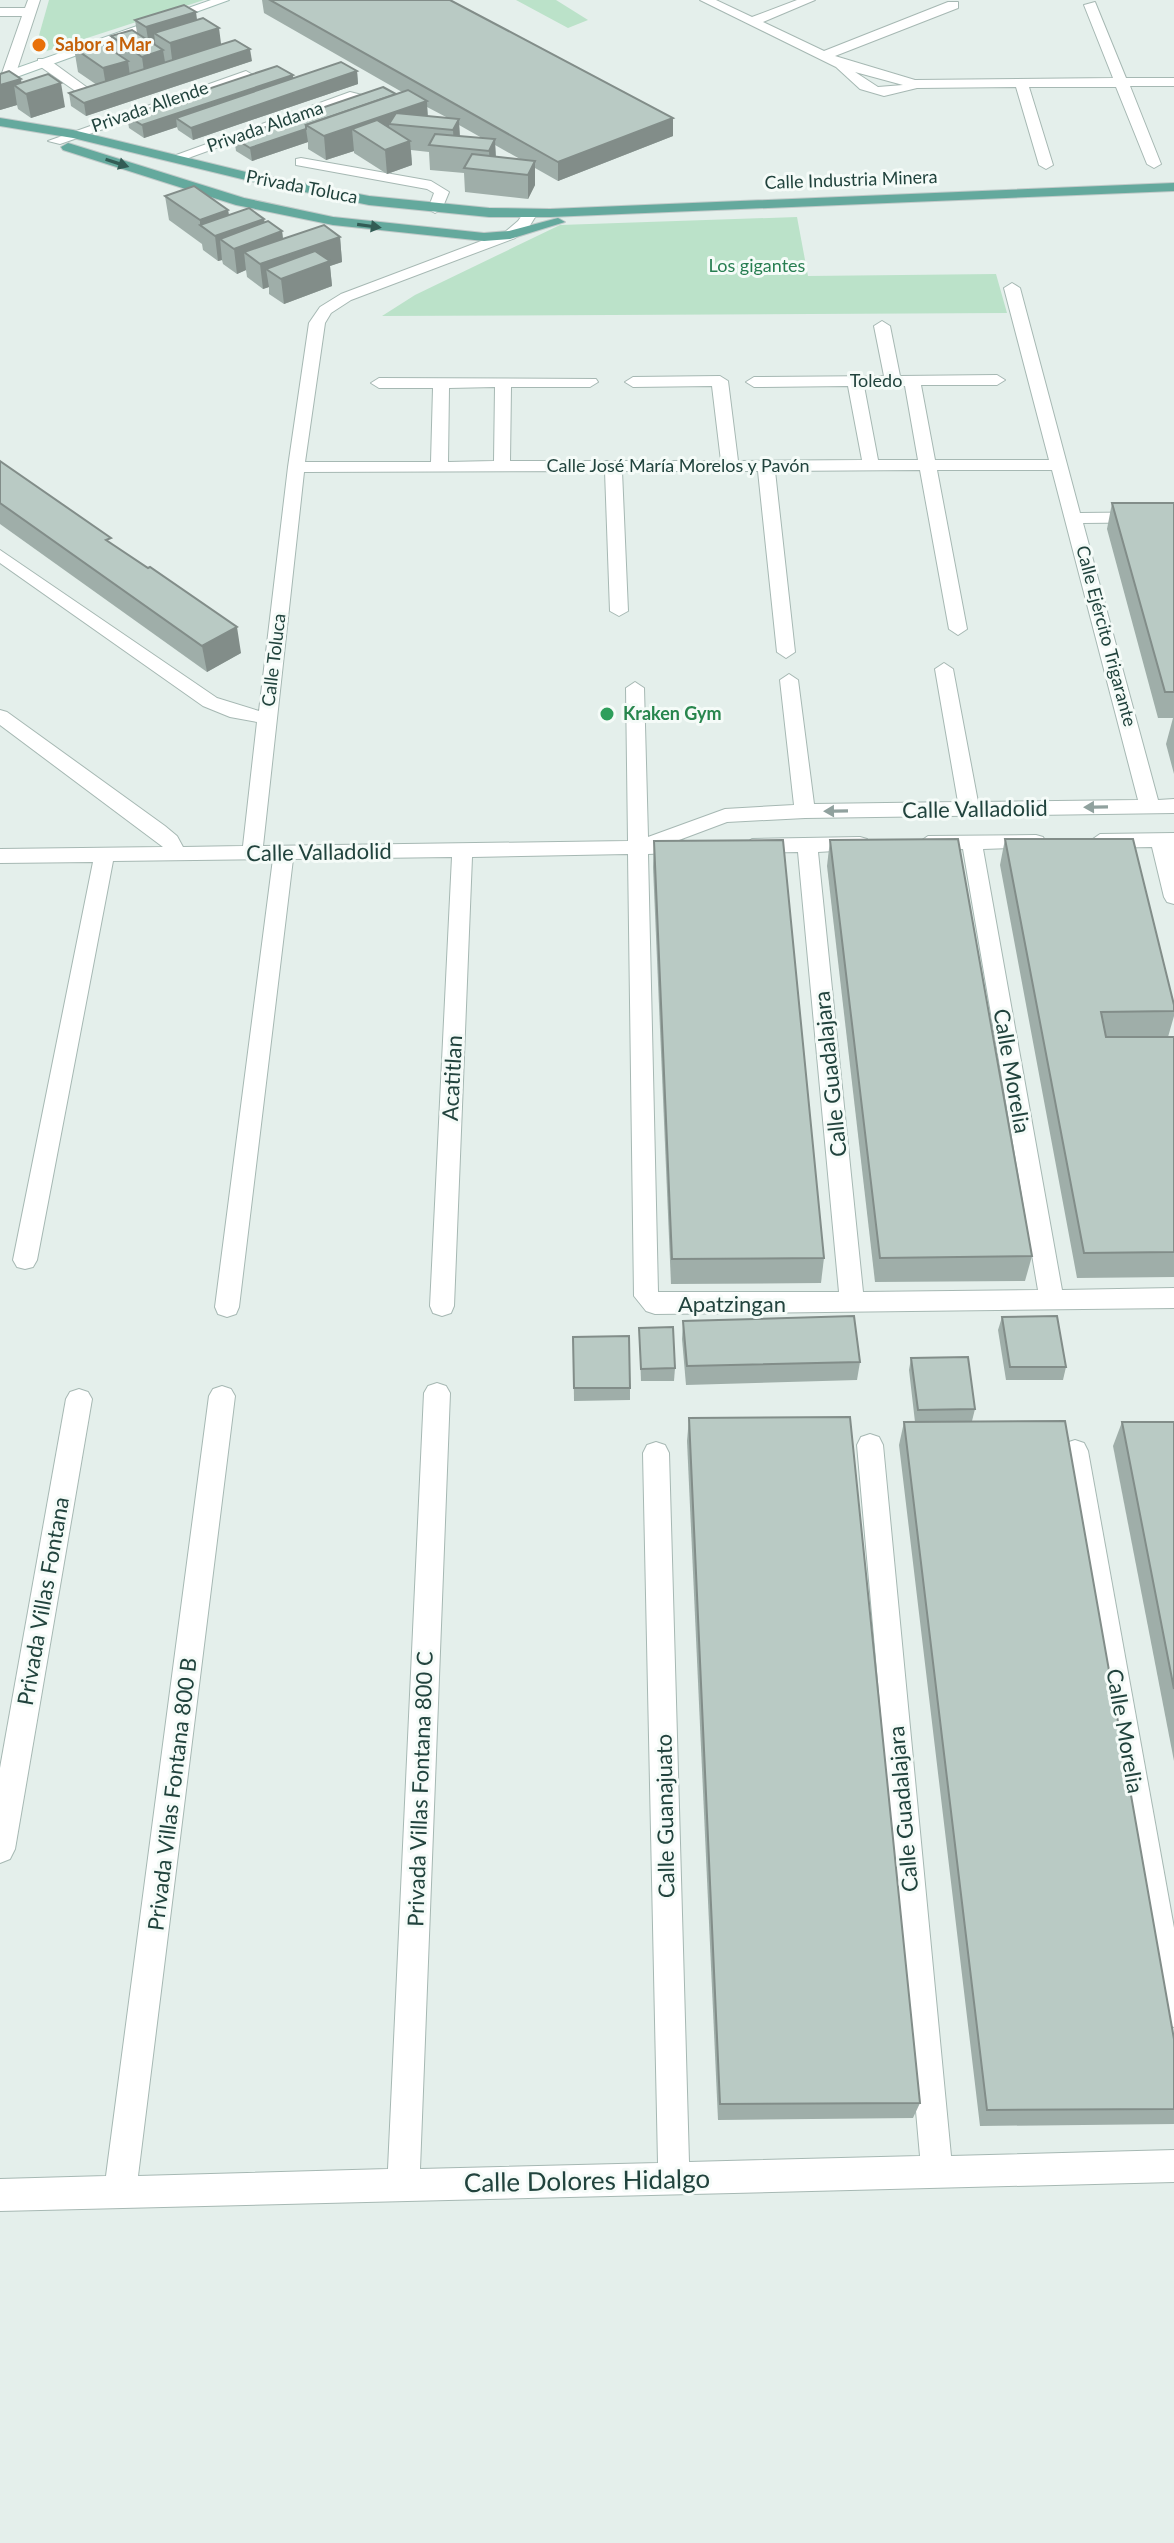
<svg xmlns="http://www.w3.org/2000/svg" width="1174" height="2543" font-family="Lato,sans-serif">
<rect width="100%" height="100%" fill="#e4efeb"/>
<!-- green -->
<g fill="#bbe2c9">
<polygon points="49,0 204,0 47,51 34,53"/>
<polygon points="516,0 556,0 588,20 568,28"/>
<polygon points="797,217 808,276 996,274 1007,313 382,316 415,295 560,225"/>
</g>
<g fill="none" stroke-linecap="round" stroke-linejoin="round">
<!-- minor casing -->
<g stroke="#a6b8b3" stroke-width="2">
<g id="minor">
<polygon points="28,0 40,0 15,76 3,79 1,76 22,16 0,16 0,8 25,8"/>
<path d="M700 0H716L752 17 797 0H815L763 22 824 51 948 2H958V8L835 56 915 80 1113 78 1084 5 1095 2 1126 78H1174V86H1130L1161 164 1154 168 1147 164 1116 87H1029L1053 165 1046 169 1039 165 1016 87 917 88 884 96 860 89 836 67ZM855 72 903 85 878 87Z"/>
<polygon points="38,59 48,59 96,94 84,97 38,65"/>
<polygon points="246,71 253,75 251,78 60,144 48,141"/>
<polygon points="350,92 362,95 180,161 175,162 168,158"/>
<polygon points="301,158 431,181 449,192 442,209 435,213 428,209 434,193 427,189 296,165 296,159"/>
<path d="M530 210 537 214 529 227 515 238 351 300 331 313 325 323 305 462H431L433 388H379L371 383 379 378 596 379 598 382 590 387H511L510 461H721L712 386 633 387 625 382 633 377 720 376 728 381 738 461 862 460 848 386 754 387 746 382 754 377 884 376 874 326 882 321 890 326 900 376 997 375 1005 380 997 385H921L935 460H1049L1004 288 1012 283 1020 288 1080 513 1174 512V522L1083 523 1158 800 1174 799V813L805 818 727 822 679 840 691 842 694 847 691 852 648 854 658 1292H839L798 852 752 853 742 846 752 839 860 837 867 839 870 844 867 849 818 852 863 1292 1038 1290 963 849 928 850 918 843 928 836 1036 835 1043 837 1046 842 1043 847 983 849 1062 1290 1174 1288V1308L655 1314 646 1311 634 1296 628 854 472 857 454 1306 451 1313 442 1316 433 1313 430 1306 452 857 293 859 239 1307 236 1314 227 1317 218 1314 215 1307 273 859 113 861 37 1260 33 1267 25 1269 17 1267 13 1260 93 862 0 863V849L163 847 0 725V710L7 712 165 826 177 836 183 847 243 846 257 722 230 717 203 706 0 563V550L217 698 259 711 288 467 309 323 320 307 341 294 505 232 518 221 525 211ZM864 386H905L918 460H878ZM495 387 494 461 448 462 449 388ZM920 470 949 629 958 635 967 629 937 470H1052L1138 800 978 802 953 669 944 663 935 669 958 802 814 804 798 680 789 674 780 680 794 805 725 809 648 837 644 688 635 682 626 688 628 841 263 846 304 472 605 471 610 611 619 616 628 611 622 471H758L777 652 786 658 795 652 775 471Z"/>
<polygon points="1174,833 1174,904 1167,902 1164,897 1152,847 1100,848 1090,841 1100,834"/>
<polygon points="437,1383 446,1386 450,1393 420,2169 658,2163 643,1453 647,1445 656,1442 665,1445 669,1453 689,2162 920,2156 857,1445 861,1437 870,1434 879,1437 883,1445 951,2156 1174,2150 1174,2182 0,2211 0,2179 106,2176 209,1396 213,1389 222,1386 231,1389 235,1396 138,2176 388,2169 424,1393 428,1386"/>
<polygon points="79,1389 88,1392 92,1399 15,1849 10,1859 0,1863 0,1768 66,1399 70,1392"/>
<polygon points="1075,1440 1084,1443 1088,1451 1174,1928 1174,2027 1163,2023 1159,2012 1062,1451 1066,1443"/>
</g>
</g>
<!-- secondary casing -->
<g stroke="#a1bcb5" stroke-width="2">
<polygon id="secondary" points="211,0 229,0 0,83 0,74"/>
</g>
<!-- primary casing -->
<g stroke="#c1cac9" stroke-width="2">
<g id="primary">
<polygon points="0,118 73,130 250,173 369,196 489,208 550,209 1174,183 1174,191 550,217 489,217 369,205 250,181 73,138 0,126"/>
<polygon points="68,143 244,198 333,217 484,233 509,231 558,218 565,222 510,239 484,241 333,225 236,205 63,150 61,147"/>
</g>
</g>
<!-- minor -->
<use href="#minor" fill="#fff" fill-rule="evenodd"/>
<!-- secondary -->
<use href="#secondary" fill="#fff" fill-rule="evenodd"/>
<!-- primary -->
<use href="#primary" fill="#64a99d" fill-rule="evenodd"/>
</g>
<!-- wall -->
<g fill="#9faea9" fill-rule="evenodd">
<path d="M262 0H450L673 136 558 181 535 168V185L528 199 465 192 464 173 430 170 429 152 411 150 412 165 387 174 354 153V151L326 160 308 149V142L252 161 236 151 234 138 402 92 264 13ZM427 107 448 118 428 116ZM459 125 482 138 460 136ZM495 145 520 159 496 157Z"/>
<polygon points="197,19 221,44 252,61 86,116 71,106 69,93 97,85 78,72 74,48 113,51 111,36 137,33 135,20"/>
<polygon points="357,71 358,84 193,140 178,130 177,127 144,138 129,128 127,116 293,75 293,78"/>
<polygon points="0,74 21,83 65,107 31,118 18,109 17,105 0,110"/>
<polygon points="165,196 228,210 229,215 264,219 265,223 282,231 283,239 340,237 342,262 330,266 332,286 284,304 269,294 269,287 263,289 247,277 246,270 237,274 223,264 222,260 218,261 203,250 202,244 169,220"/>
<polygon points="0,461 241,653 207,672 0,524"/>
<polygon points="1112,503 1174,503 1174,774 1166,744 1173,718 1158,718 1107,529"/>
<polygon points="1005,839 1174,1005 1174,1016 1168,1037 1174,1037 1174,1277 1077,1278 1000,865"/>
<polygon points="830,840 1032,1256 1025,1281 875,1282 827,866"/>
<polygon points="654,841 824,1258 821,1283 671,1284 653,867"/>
<polygon points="1002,1317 1066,1367 1063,1380 1006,1380 998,1330"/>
<polygon points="683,1321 860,1362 857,1380 686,1385 682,1339"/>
<polygon points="639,1328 675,1368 674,1381 641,1381"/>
<polygon points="573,1337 630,1388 630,1400 574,1401"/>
<polygon points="911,1358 975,1409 972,1421 1174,2039 1174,2124 980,2126 899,1445 904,1422 915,1422 909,1370"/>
<polygon points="689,1418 920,2103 913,2118 718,2120 687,1441"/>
<polygon points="1122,1422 1174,1422 1174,1761 1113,1446"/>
</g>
<!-- shaded-wall -->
<g fill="#828d89">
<polygon points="196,12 199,34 219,28 222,51 173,67 170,43 154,33 156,49 150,51 146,27"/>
<polygon points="250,49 252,61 86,116 84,103"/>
<polygon points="163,50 167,74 145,80 142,57"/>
<polygon points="128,61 131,84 107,92 103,68"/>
<polygon points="357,71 358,84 193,140 191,128"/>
<polygon points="293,75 294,87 176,118 177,127 144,138 142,125"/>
<polygon points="21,79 23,92 14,85 17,105 0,110 0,85"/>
<polygon points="61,83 65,107 31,118 26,94"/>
<polygon points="427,101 428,125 389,124 390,138 352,129 354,151 326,160 324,136"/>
<polygon points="673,118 673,136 558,181 558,162"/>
<polygon points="459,119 460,143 454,148 453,130"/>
<polygon points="306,129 308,142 252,161 250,148"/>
<polygon points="495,139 496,163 490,170 489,151"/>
<polygon points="410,141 412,165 387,174 385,150"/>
<polygon points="535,161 535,185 528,199 528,175"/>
<polygon points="228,210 231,231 264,219 266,237 282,231 285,256 340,237 342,262 330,266 332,286 284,304 281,279 266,269 269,287 263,289 260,264 244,252 246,270 237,274 234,249 220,239 222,260 218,261 215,236 200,226 200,220"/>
<polygon points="237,627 241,653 207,672 202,646"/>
</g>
<!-- building -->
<g fill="#b9cac4" stroke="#828d89" stroke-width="2">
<polygon points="270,0 450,0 673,118 558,162"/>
<polygon points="184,5 196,12 146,27 135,20"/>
<polygon points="203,18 219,28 170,43 154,33"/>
<polygon points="132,30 163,50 142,57 111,36"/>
<polygon points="235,40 250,49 84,103 69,93"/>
<polygon points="98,41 128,61 103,68 74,48"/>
<polygon points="341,62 357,71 191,128 176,118"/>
<polygon points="277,66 293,75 142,125 127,116"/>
<polygon points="9,71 21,79 0,85 0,74"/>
<polygon points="48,74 61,83 26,94 14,85"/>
<polygon points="383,87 396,94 306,125 306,129 250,148 234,138"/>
<polygon points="408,90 427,101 324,136 306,125"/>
<polygon points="396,113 459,119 453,130 389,124"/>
<polygon points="377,120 410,141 385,150 352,129"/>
<polygon points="435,134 495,139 489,151 429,145"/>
<polygon points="472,154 535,161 528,175 464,168"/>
<polygon points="194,186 228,210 200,220 165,196"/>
<polygon points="249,208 264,219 215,236 200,225"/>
<polygon points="268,221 282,231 234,249 220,239"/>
<polygon points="324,225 340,237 260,264 244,252"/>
<polygon points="315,251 330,261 281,279 266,269"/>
<polygon points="0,461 111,538 106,540 148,568 150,567 237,627 202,646 0,503"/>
<polygon points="1112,503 1174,503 1174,692 1165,692"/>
<polygon points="958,839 1032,1256 880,1258 830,840"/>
<polygon points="1005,839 1133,839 1174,1005 1174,1011 1101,1012 1106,1037 1174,1037 1174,1252 1084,1253"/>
<polygon points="783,840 824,1258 672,1259 654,841"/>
<polygon points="854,1316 860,1362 687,1366 683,1321"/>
<polygon points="1057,1316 1066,1367 1010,1367 1002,1317"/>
<polygon points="673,1327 675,1368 641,1369 639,1328"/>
<polygon points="629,1336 630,1388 574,1388 573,1337"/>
<polygon points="968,1357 975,1409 918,1410 911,1358"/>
<polygon points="850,1417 920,2103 720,2104 689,1418"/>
<polygon points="1065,1421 1174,2039 1174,2109 987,2110 904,1422"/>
<polygon points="1122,1422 1174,1422 1174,1689"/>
</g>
<!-- one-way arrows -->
<defs><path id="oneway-solid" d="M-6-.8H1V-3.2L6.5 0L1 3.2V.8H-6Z" transform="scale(2)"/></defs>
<g fill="#325c55">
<use href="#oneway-solid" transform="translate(117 163) rotate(18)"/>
<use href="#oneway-solid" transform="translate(369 226) rotate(8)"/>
</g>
<g fill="#90a19e">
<use href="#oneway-solid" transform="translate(1096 807) rotate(179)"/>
<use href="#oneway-solid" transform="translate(836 811) rotate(179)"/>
</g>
<!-- markers -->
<circle fill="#e8710a" stroke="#f5fbf8" stroke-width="3" cx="39" cy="45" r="8"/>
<circle fill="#2e9e5b" stroke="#f5fbf8" stroke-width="3" cx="607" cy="714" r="8"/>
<g text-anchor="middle" stroke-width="6" stroke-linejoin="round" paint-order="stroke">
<!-- far-food labels -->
<g font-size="18" font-weight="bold" fill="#c56008" stroke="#f5fbf8" text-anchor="start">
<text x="55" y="51">Sabor a Mar</text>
</g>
<!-- far-street labels -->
<g font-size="18" fill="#21433d" stroke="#f5fbf8">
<text transform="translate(150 107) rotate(-19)" y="6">Privada Allende</text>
<text transform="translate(265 127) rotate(-19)" y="6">Privada Aldama</text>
<text transform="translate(851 180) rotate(-2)" y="6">Calle Industria Minera</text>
<text transform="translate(302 187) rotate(11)" y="6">Privada Toluca</text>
<text x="876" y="387">Toledo</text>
<text x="678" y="472">Calle José María Morelos y Pavón</text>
<text transform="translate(1106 636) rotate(75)" y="6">Calle Ejército Trigarante</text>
<text transform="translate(274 660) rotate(-83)" y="6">Calle Toluca</text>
</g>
<!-- far-park labels -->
<g font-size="18" fill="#277e51" stroke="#f5fbf8">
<text x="757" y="272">Los gigantes</text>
</g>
<!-- far-leisure labels -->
<g font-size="18" font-weight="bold" fill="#27864d" stroke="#f5fbf8" text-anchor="start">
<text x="623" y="720">Kraken Gym</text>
</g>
<!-- street labels -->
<g font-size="22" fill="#21433d" stroke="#f5fbf8">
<text transform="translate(975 809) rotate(-1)" y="8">Calle Valladolid</text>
<text transform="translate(319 852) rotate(-1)" y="8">Calle Valladolid</text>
<text transform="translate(1012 1071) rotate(80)" y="8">Calle Morelia</text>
<text transform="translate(830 1074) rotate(-96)" y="8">Calle Guadalajara</text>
<text transform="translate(452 1078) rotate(-87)" y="8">Acatitlan</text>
<text x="732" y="1312">Apatzingan</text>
<text transform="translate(43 1601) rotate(-80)" y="8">Privada Villas Fontana</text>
<text transform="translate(1125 1731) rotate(80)" y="8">Calle Morelia</text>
<text transform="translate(420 1789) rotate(-88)" y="8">Privada Villas Fontana 800 C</text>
<text transform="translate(172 1794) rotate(-83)" y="8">Privada Villas Fontana 800 B</text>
<text transform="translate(903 1809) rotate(-95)" y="8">Calle Guadalajara</text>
<text transform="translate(665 1816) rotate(-91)" y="8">Calle Guanajuato</text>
</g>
<!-- near-street labels -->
<g font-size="26" fill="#21433d" stroke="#f5fbf8">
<text transform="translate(587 2181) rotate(-1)" y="9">Calle Dolores Hidalgo</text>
</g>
</g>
</svg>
